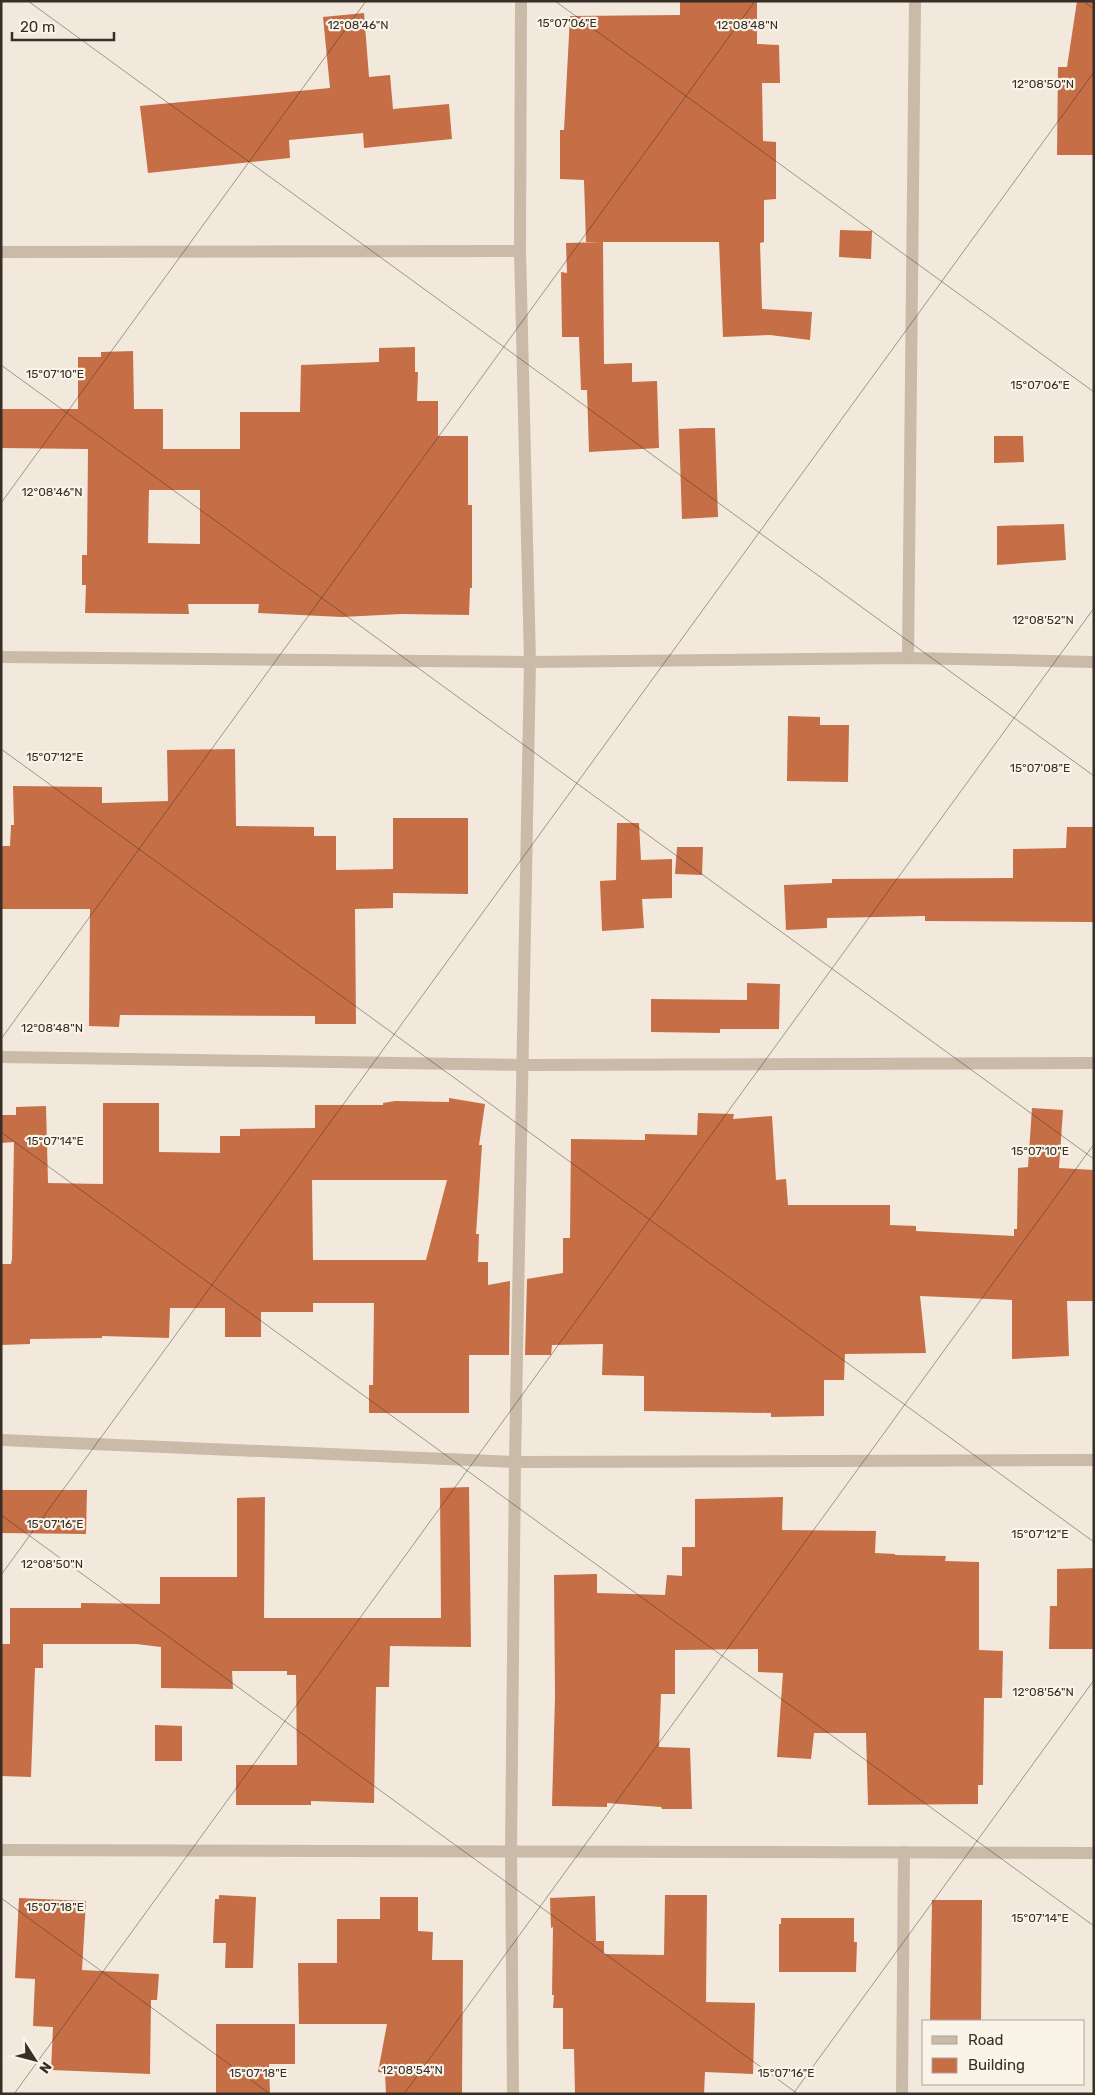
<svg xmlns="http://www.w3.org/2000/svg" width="1095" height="2095" font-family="Rubik,sans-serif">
<rect width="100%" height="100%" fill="#f2e9dc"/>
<!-- building -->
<g fill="#c66e46" fill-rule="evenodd">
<polygon points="680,1 757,1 757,44 779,45 780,83 762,83 763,141 776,142 776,199 764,200 764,242 760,243 762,309 812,312 810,340 770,335 723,337 719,242 586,242 584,180 560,179 560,130 564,130 570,16 680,15"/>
<polygon points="1077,1 1094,1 1094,155 1057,155 1058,67 1067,67"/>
<polygon points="364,13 369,77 390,75 393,109 449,104 452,139 364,148 363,133 289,140 290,158 148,173 140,106 330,88 323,17"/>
<polygon points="840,230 872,231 871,259 839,257"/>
<polygon points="603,242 604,364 632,363 632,382 657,381 659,448 589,452 587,390 581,390 579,337 562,337 561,272 567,273 566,243"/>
<path d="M415 347V372H418L417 401H438V436H468V505H472V588H470L469 615 401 614 342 617 258 613 259 604H188L189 614 85 613 86 585H82V555H87L88 449 1 448V409H78V357H101V352L133 351 134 409H163V449H240V412H300L301 365 379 362V348ZM149 490H200V544L148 543Z"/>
<polygon points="701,428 715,428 718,517 682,519 679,429"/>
<polygon points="994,436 1023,436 1024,462 994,463"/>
<polygon points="1064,524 1066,560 997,565 997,526"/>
<polygon points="788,716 820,717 820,725 849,725 848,782 787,781"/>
<polygon points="235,749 236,826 314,827 314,836 336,836 336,870 393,869 393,818 468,818 468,894 393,893 393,908 355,909 356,1024 315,1024 315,1016 120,1015 119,1027 89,1026 90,909 1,909 1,846 10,846 11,825 14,825 13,786 102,787 102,803 168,801 167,750"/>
<polygon points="617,823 639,823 641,860 672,859 672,898 642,899 644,928 602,931 600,881 616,880"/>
<polygon points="1067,827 1094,827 1094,922 925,921 925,916 827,918 827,928 786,930 784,885 832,883 832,879 1013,878 1013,849 1066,848"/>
<polygon points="677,847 703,847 702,875 675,874"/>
<polygon points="747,983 780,984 779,1029 720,1029 720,1033 651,1032 651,999 747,1000"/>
<path d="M449 1098 485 1104 479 1145H482L476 1234H479L478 1262H488V1285L510 1281 509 1355H469V1413H369V1385H373L374 1303H313V1312H261V1337H225V1308H170L169 1338 102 1336V1338L30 1339V1344L1 1345V1264H11L12 1259 14 1142 1 1143V1115H16V1107L46 1106 48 1183 103 1184V1103H159V1152L220 1153V1136H240V1129L315 1128V1105H383V1103L395 1101 449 1102ZM312 1180H447L426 1260H313Z"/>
<polygon points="1032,1108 1063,1110 1059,1168 1094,1170 1094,1301 1067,1301 1069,1356 1012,1359 1012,1300 920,1296 926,1353 845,1354 844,1380 824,1380 824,1416 771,1417 771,1413 644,1411 644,1376 602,1375 603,1344 552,1345 551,1355 525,1355 527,1279 563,1273 563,1238 570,1238 571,1139 645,1140 645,1134 697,1135 698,1113 734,1114 733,1119 772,1116 776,1180 786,1179 788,1205 890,1205 890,1225 916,1226 916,1231 1014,1236 1014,1229 1017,1229 1018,1168 1028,1167"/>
<polygon points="469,1487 471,1647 390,1646 389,1687 376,1687 374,1803 311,1801 311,1805 236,1805 236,1765 297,1765 296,1675 287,1675 287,1671 232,1671 233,1689 161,1688 161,1647 136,1644 43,1644 43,1668 35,1668 31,1777 1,1776 1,1644 10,1644 10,1608 81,1608 81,1603 160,1604 160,1577 237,1577 237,1498 265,1497 264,1618 441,1618 440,1488"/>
<polygon points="1,1490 87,1490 86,1534 1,1533"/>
<polygon points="783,1497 782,1530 876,1531 875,1553 895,1554 895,1555 946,1556 945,1561 979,1562 979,1650 1003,1651 1002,1698 984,1698 983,1785 978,1785 978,1804 868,1805 866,1733 814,1733 811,1759 777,1757 783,1673 758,1672 758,1649 675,1650 675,1694 661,1694 659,1747 690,1748 692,1809 662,1809 661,1807 607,1803 607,1807 552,1806 555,1697 554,1575 597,1574 597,1593 665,1595 667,1575 682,1576 682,1547 695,1547 695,1499"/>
<polygon points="1094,1568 1094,1649 1049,1649 1050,1606 1057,1606 1057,1569"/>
<polygon points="155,1725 182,1726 182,1761 155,1761"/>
<polygon points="219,1895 256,1897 253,1968 225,1968 226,1943 213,1943 215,1899 219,1899"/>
<polygon points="665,1895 707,1895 706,2002 755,2003 753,2074 705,2072 704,2094 575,2094 574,2049 563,2049 563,2008 553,2008 554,1995 552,1995 553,1927 551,1928 550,1898 595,1896 596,1941 604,1941 604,1954 664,1955"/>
<polygon points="380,1897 418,1897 418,1931 433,1932 432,1960 463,1960 462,2094 386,2094 385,2073 378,2072 387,2024 299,2024 298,1963 337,1963 337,1919 380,1919"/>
<polygon points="19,1898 86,1901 82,1970 159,1974 157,2000 151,2000 150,2074 51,2070 53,2027 33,2026 35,1979 15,1978"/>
<polygon points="932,1900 982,1900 981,2021 930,2021"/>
<polygon points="781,1918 854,1918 854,1942 857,1942 856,1972 779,1972 779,1924 781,1924"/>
<polygon points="216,2024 295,2024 295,2064 269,2064 270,2094 216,2094"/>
</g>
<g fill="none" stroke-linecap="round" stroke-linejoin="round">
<!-- minor -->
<g stroke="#cabaa8" stroke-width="12">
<polyline points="1,252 520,251"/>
<polyline points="1,657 530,662 908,658 1094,662"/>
<polyline points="908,658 915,1"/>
<polyline points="1,1057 524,1065 1094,1063"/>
<polyline points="1,1440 515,1462 1094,1460"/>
<polyline points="1,1850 1094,1853"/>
<polyline points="513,2094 511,1850 515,1462 530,662 520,251 521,1"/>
<polyline points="902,2094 904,1852"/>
</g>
</g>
<!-- ticks -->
<path fill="none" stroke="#372e28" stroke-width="1" stroke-opacity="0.45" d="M28 1 1094 776M555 1 1094 392M1083 1 1094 9M1 365 1094 1159M1 503 366 1M1 749 1094 1542M1 1039 755 1M1 1132 1094 1926M1 1515 798 2094M1 1575 1094 72M1 1898 270 2094M14 2094 1094 608M404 2094 1094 1144M793 2094 1094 1680"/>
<g font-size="12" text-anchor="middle" fill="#372e28" stroke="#faf3e8" stroke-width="4.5" stroke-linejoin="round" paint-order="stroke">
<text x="567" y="27">15°07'06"E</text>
<text x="358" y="29">12°08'46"N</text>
<text x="747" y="29">12°08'48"N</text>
<text x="1043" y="88">12°08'50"N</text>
<text x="55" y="378">15°07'10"E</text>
<text x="1040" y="389">15°07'06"E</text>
<text x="52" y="496">12°08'46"N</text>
<text x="1043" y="624">12°08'52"N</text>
<text x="55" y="761">15°07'12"E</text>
<text x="1040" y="772">15°07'08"E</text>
<text x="52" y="1032">12°08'48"N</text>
<text x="55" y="1145">15°07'14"E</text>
<text x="1040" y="1155">15°07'10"E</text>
<text x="55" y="1528">15°07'16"E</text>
<text x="1040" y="1538">15°07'12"E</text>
<text x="52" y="1568">12°08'50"N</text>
<text x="1043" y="1696">12°08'56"N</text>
<text x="55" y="1911">15°07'18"E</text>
<text x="1040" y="1922">15°07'14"E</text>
<text x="412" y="2074">12°08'54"N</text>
<text x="258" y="2077">15°07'18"E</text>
<text x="786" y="2077">15°07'16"E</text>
</g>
<!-- border -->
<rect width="1095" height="2095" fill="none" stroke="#372e28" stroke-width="5"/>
<!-- legend -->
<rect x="922" y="2020" width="162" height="65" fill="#faf3e8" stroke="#aca49b"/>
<rect x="932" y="2036" width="25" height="8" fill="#cabaa8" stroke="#aca49b"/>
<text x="968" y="2045" font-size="15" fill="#372e28">Road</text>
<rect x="932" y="2058" width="25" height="15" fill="#c66e46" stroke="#aca49b"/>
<text x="968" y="2070" font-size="15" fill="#372e28">Building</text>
<!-- north arrow -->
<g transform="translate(35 2060) rotate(126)" stroke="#faf3e8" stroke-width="4" paint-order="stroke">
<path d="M0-4L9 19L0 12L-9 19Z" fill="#372e28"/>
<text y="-8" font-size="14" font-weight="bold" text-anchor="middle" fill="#372e28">N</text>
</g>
<!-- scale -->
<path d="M12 32v8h102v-8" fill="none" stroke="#372e28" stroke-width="2.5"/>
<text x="20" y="32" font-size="15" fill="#372e28" stroke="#faf3e8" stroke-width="4" paint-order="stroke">20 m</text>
</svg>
